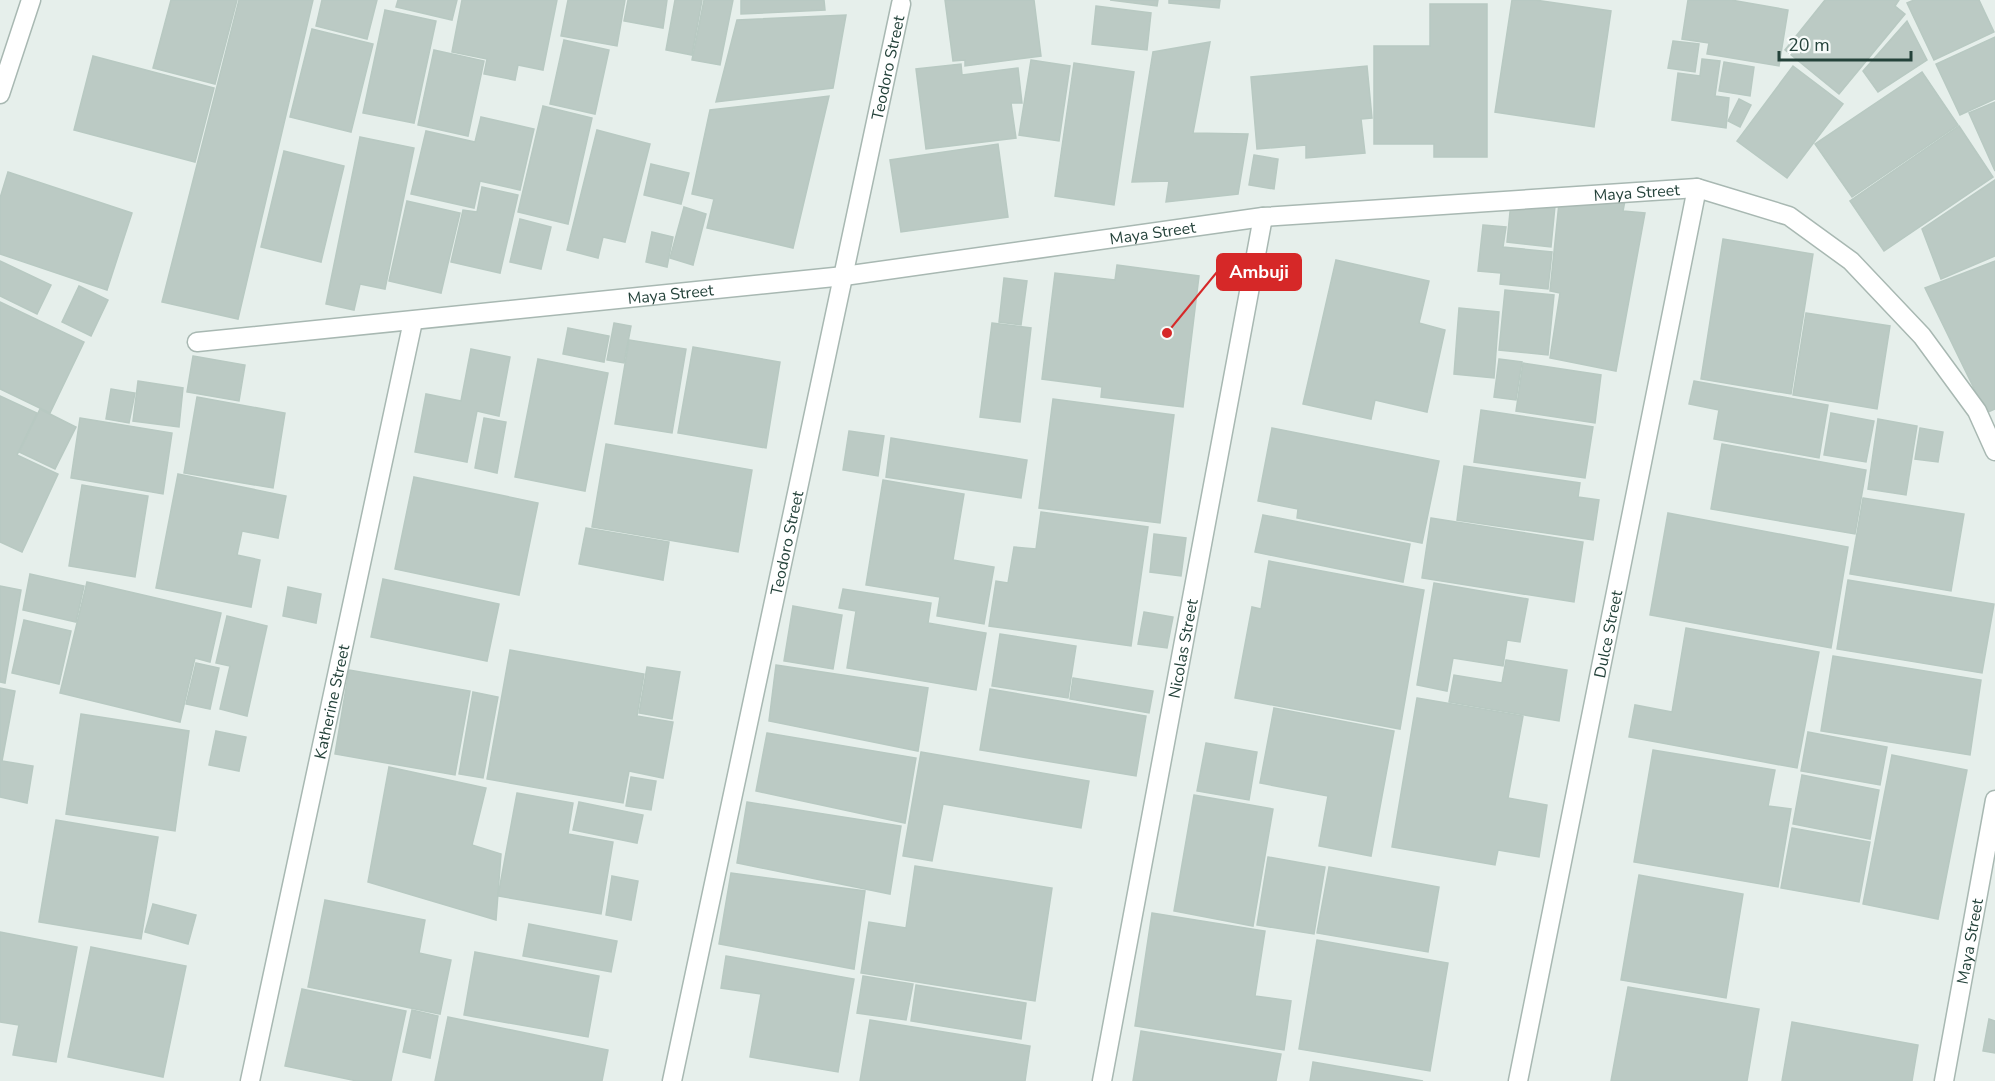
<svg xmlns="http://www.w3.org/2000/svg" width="1995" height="1081" font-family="'Nunito Sans',sans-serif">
<rect width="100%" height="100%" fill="#e6efeb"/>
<!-- building -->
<g fill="#bbcac4" stroke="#b8c9c2" stroke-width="1.5">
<polygon points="171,0 237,0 215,84 153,68"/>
<polygon points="239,0 313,0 238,319 162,302"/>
<polygon points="322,0 377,0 367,39 316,26"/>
<polygon points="398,0 457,0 452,20 396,7"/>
<polygon points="462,0 557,0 543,70 518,65 515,80 484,74 487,59 452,52"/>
<polygon points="568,0 625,0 617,46 561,36"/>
<polygon points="628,0 667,0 663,28 624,21"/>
<polygon points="675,0 702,0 692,55 666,50"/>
<polygon points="704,0 733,0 720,65 692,60"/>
<polygon points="741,0 824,0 825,10 741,14"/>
<polygon points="945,0 1034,0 1041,56 965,66 965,60 953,61"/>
<polygon points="1110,0 1158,0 1157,6"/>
<polygon points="1169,0 1220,0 1219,8 1169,3"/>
<polygon points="1512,0 1535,0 1611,11 1594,127 1495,112"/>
<polygon points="1688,0 1731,0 1788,10 1779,66 1707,54 1709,43 1682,39"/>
<polygon points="1825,0 1899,0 1895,6 1905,14 1839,94 1785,50"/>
<polygon points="1914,0 1979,0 1994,32 1934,60 1907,3"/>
<polygon points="1430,4 1487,4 1487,157 1434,157 1434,144 1374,144 1374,46 1430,46"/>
<polygon points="1096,6 1151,13 1147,50 1092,44"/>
<polygon points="385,10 436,21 414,123 363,113"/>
<polygon points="846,15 833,88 716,102 737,20"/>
<polygon points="1907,21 1927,60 1878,92 1863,71"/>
<polygon points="312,29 373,44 351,132 290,117"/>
<polygon points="1995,37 1995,99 1960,115 1936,64"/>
<polygon points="564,40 609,50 595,114 550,104"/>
<polygon points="1673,41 1699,44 1695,72 1668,68"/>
<polygon points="1210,42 1193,133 1248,134 1238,194 1166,202 1169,181 1132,182 1153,52"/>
<polygon points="434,50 484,61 468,136 418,125"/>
<polygon points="93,56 214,88 195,162 74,130"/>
<polygon points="1702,59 1720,61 1715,96 1729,98 1726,128 1672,120 1678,73 1700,76"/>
<polygon points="1031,60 1070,66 1059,141 1019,135"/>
<polygon points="1724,62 1754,67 1750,96 1719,91"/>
<polygon points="1074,63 1134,72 1114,205 1055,196"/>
<polygon points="961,64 962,75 1018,68 1022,103 1011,103 1016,138 926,149 916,69"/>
<polygon points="1367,66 1372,118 1361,119 1365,153 1306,158 1306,145 1257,149 1251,77"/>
<polygon points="1793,66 1843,104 1787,178 1737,141"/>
<polygon points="1922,72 1958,125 1852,197 1815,144"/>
<polygon points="829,96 793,248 707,228 714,199 692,194 710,110"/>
<polygon points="1739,99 1751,105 1740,127 1728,121"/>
<polygon points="1995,102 1995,171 1969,113"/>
<polygon points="543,106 592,118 568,224 518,212"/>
<polygon points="481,117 534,129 520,190 480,181 474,208 411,194 426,131 475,142"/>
<polygon points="1959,126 1993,177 1884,251 1850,201"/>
<polygon points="597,130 650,144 625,242 603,237 598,258 567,250"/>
<polygon points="360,137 414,148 385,289 360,284 354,310 326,304"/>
<polygon points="998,144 1008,217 901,232 890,160"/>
<polygon points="284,151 344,166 321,262 261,247"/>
<polygon points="1254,155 1278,159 1274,189 1249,185"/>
<polygon points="651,164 689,173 681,204 644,195"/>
<polygon points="8,172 132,213 107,290 0,254 0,198"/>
<polygon points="1995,180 1995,256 1941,279 1922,229"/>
<polygon points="482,187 518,195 500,273 451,262 463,210 477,212"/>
<polygon points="1626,195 1623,211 1645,213 1616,371 1550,358 1560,293 1550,291 1559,203"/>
<polygon points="407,201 460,213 441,293 389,281"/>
<polygon points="1511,202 1555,206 1551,247 1507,242"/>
<polygon points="684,207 706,214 693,265 670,258"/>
<polygon points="520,219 551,227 541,269 510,262"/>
<polygon points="1483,225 1506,227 1503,247 1552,252 1548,289 1500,284 1501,273 1478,271"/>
<polygon points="652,232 673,237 667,267 646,262"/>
<polygon points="1723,239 1813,254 1791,394 1701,379"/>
<polygon points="1336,260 1429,281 1419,323 1445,330 1427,412 1375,400 1371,419 1303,404"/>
<polygon points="0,261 51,285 37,314 0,296"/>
<polygon points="1995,261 1995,409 1986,413 1925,288"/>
<polygon points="1117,265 1199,276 1183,407 1101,397 1102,387 1042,379 1055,273 1115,280"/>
<polygon points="1004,278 1027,281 1021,325 999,322"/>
<polygon points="79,286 108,300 91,336 62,322"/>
<polygon points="1505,290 1554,295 1548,355 1499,350"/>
<polygon points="0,302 84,342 50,413 0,389"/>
<polygon points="1459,308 1499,312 1494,378 1454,374"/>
<polygon points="1806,313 1890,326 1877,409 1793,395"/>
<polygon points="614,323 631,326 624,363 607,360"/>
<polygon points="992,323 1031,328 1020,422 980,417"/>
<polygon points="568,328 609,336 604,362 563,354"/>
<polygon points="629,340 686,349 672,433 615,424"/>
<polygon points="693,347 780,362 766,448 678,433"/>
<polygon points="471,349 510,357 499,416 477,411 467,462 415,452 426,394 461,401"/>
<polygon points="193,356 245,365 239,401 187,392"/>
<polygon points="538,359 608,373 585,491 515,477"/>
<polygon points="1499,359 1522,362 1516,400 1494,397"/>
<polygon points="1523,363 1601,375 1595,423 1516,411"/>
<polygon points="138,381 183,388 179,427 133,421"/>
<polygon points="1694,381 1828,405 1819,458 1714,439 1719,410 1689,404"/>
<polygon points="111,389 135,393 129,423 106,419"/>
<polygon points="0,396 37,413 17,455 58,474 22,552 0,542"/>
<polygon points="197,397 285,413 273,488 184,473"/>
<polygon points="1053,399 1174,415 1160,523 1039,508"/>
<polygon points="40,409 76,427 55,469 19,452"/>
<polygon points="1481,410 1593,427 1585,478 1474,462"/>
<polygon points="1831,413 1874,421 1866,462 1824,455"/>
<polygon points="80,418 172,433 163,494 71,478"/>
<polygon points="484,418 506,422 497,473 475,468"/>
<polygon points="1878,419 1917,426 1906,495 1868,489"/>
<polygon points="1272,428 1439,461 1422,543 1297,518 1298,509 1258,501"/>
<polygon points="1920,428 1943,432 1938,462 1915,459"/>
<polygon points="849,431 884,436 878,476 843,470"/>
<polygon points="891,438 1027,460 1021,498 886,477"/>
<polygon points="606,444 752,470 738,552 592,527"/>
<polygon points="1722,444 1866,470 1855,534 1711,509"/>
<polygon points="1464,466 1580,483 1578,497 1599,500 1593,540 1457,520"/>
<polygon points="178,474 286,496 278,538 242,531 237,555 260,560 251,607 156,588"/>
<polygon points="414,477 538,503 519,595 395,569"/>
<polygon points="883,480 964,494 953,560 994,567 984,624 937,616 940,597 866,585"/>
<polygon points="82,485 148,496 135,577 69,566"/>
<polygon points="1863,498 1964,514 1951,591 1850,574"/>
<polygon points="1041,512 1148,527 1131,646 989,626 996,581 1008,583 1014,547 1036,549"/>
<polygon points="1668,513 1848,547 1831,648 1650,615"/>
<polygon points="1263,515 1410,544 1403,582 1255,552"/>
<polygon points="1431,518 1583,542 1574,602 1422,578"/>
<polygon points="586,528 669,542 663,580 579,564"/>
<polygon points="1154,534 1186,538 1181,576 1150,572"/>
<polygon points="1269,561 1424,590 1400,729 1235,698 1252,607 1261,609"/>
<polygon points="30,574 84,586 76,622 23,610"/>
<polygon points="383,579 499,604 487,661 371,637"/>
<polygon points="1848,580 1994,604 1982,673 1837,649"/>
<polygon points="87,582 221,613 210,662 195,658 180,722 60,693"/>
<polygon points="1434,583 1528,599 1520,642 1507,640 1503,666 1453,658 1447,691 1417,685"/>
<polygon points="0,586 21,590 5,683 0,682"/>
<polygon points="288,587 321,594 316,623 283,616"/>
<polygon points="843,589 931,603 928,623 986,633 976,690 847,668 856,611 839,608"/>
<polygon points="793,606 842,615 833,669 784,661"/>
<polygon points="1144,612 1173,617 1167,648 1138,644"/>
<polygon points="227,616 267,626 247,716 220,709 230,666 216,663"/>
<polygon points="24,620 71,631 59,684 12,673"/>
<polygon points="1686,628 1819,652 1797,768 1629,737 1635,705 1672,712"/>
<polygon points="1000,634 1076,646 1068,698 992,686"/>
<polygon points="510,650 644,674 637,716 673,722 663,778 629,771 623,803 487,779"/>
<polygon points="1833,656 1981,680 1970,755 1821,731"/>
<polygon points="1506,660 1567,670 1559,721 1449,702 1454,675 1502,683"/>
<polygon points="196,663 219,668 210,709 186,704"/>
<polygon points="776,665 928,688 918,751 769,721"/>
<polygon points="647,667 680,672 672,719 639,713"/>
<polygon points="349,670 470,691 455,775 335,754"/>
<polygon points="1073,678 1153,691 1149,713 1070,699"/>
<polygon points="0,688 15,691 2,761 33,766 27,803 0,797"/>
<polygon points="990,689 1146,716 1136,776 980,750"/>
<polygon points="473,692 498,697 483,778 459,774"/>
<polygon points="1417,698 1523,716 1508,798 1547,805 1539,857 1498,850 1495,865 1392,847"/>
<polygon points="1274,708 1394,731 1371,856 1319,846 1328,796 1260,783"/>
<polygon points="81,714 189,731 175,831 66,814"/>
<polygon points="216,731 246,737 239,771 209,765"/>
<polygon points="1808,732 1887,747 1880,785 1801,771"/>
<polygon points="767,733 916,758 905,823 756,791"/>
<polygon points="1206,743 1257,752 1249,800 1197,791"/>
<polygon points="1653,750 1775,770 1768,806 1791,809 1778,887 1634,862"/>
<polygon points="921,752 1089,781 1081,828 943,804 932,861 903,856"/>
<polygon points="1892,755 1967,770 1938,919 1863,904"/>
<polygon points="389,767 486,788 472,845 501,854 496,920 368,882"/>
<polygon points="1802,775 1879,790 1870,839 1793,824"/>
<polygon points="631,777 656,781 651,810 626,806"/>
<polygon points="517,793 573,803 568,834 613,842 601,914 498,896"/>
<polygon points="1194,795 1273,809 1253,926 1174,911"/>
<polygon points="579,802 643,815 637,843 573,830"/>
<polygon points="747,802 901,826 890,894 737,863"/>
<polygon points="56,820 158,837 141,939 39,922"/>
<polygon points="1792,828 1870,842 1859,902 1781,888"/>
<polygon points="1268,857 1325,867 1314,934 1257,925"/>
<polygon points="915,866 1052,888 1035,1001 861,973 869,922 906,928"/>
<polygon points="1329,867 1439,887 1428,952 1317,933"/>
<polygon points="731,873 865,891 854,969 719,944"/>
<polygon points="1639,875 1743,894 1726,998 1621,980"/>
<polygon points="612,876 638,881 631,920 606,915"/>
<polygon points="325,900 425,920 419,953 451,960 440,1014 308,987"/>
<polygon points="153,904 196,915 188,944 145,932"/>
<polygon points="1152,913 1265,931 1255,996 1291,1001 1284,1050 1135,1026"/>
<polygon points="529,924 617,941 611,972 523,956"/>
<polygon points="0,932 77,947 56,1062 13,1055 19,1025 0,1022"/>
<polygon points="1317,940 1448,963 1430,1071 1299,1049"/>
<polygon points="91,947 186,966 163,1077 68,1057"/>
<polygon points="475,952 599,976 588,1037 464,1015"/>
<polygon points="726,956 854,979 838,1072 750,1057 761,994 721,988"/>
<polygon points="863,976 913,984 906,1020 857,1013"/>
<polygon points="916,985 1026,1003 1021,1039 911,1021"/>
<polygon points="1628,987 1759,1009 1747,1081 1611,1081"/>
<polygon points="302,989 406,1011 391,1081 357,1081 285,1066"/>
<polygon points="412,1010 438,1016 430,1058 403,1052"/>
<polygon points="448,1017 608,1050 602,1081 435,1081"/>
<polygon points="1989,1019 1995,1021 1995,1053 1983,1051"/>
<polygon points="870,1020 1030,1046 1025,1081 860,1081"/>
<polygon points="1792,1022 1918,1045 1912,1081 1782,1081"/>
<polygon points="1141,1031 1281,1054 1276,1081 1133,1081"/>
<polygon points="1313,1062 1423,1081 1310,1081"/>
</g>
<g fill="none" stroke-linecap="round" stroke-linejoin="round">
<!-- street casing -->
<g stroke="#a8b8b2" stroke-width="21">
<g id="street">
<polyline points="0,94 31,0"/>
<path id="s1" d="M197 342 844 276 1263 217 1697 188 1789 216 1851 261 1922 336 1977 411 1995 451"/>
<path id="s2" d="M250 1081 413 321"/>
<path id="s3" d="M672 1081 901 4"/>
<path id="s4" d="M1102 1081 1263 217"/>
<path id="s5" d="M1518 1081 1697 188"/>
<path id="s6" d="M1944 1081 1995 800"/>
</g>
</g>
<!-- street -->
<use href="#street" stroke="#fff" stroke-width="18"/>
</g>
<g text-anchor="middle" stroke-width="4.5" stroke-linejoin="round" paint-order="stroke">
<!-- street labels -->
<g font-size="16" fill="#24423a" stroke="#f7fbf9">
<text dy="6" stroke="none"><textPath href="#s3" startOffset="1036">Teodoro Street</textPath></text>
<text dy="6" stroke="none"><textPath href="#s1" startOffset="1448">Maya Street</textPath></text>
<text dy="6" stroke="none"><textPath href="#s1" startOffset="962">Maya Street</textPath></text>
<text dy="6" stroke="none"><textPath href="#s1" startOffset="476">Maya Street</textPath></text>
<text dy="6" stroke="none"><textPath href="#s3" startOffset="550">Teodoro Street</textPath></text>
<text dy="6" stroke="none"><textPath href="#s5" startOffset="456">Dulce Street</textPath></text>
<text dy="6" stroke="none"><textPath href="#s4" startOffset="440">Nicolas Street</textPath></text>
<text dy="6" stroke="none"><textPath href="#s2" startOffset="388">Katherine Street</textPath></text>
<text dy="6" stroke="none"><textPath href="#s6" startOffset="142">Maya Street</textPath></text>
</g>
</g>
<!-- callouts -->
<path fill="none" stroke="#d62828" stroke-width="2" d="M1167 333L1217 272"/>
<circle fill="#d62828" stroke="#f7fbf9" stroke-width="2" cx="1167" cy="333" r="6"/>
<rect fill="#d62828" stroke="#d62828" stroke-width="2" x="1217" y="254" width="84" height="36" rx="6"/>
<g font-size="18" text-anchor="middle" font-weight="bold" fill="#fff">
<text x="1259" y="278">Ambuji</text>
</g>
<!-- scale -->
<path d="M1779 51v9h132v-9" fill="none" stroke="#24423a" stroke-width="3"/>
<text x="1788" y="51" font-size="18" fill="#24423a" stroke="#f7fbf9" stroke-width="4.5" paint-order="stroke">20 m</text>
</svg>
